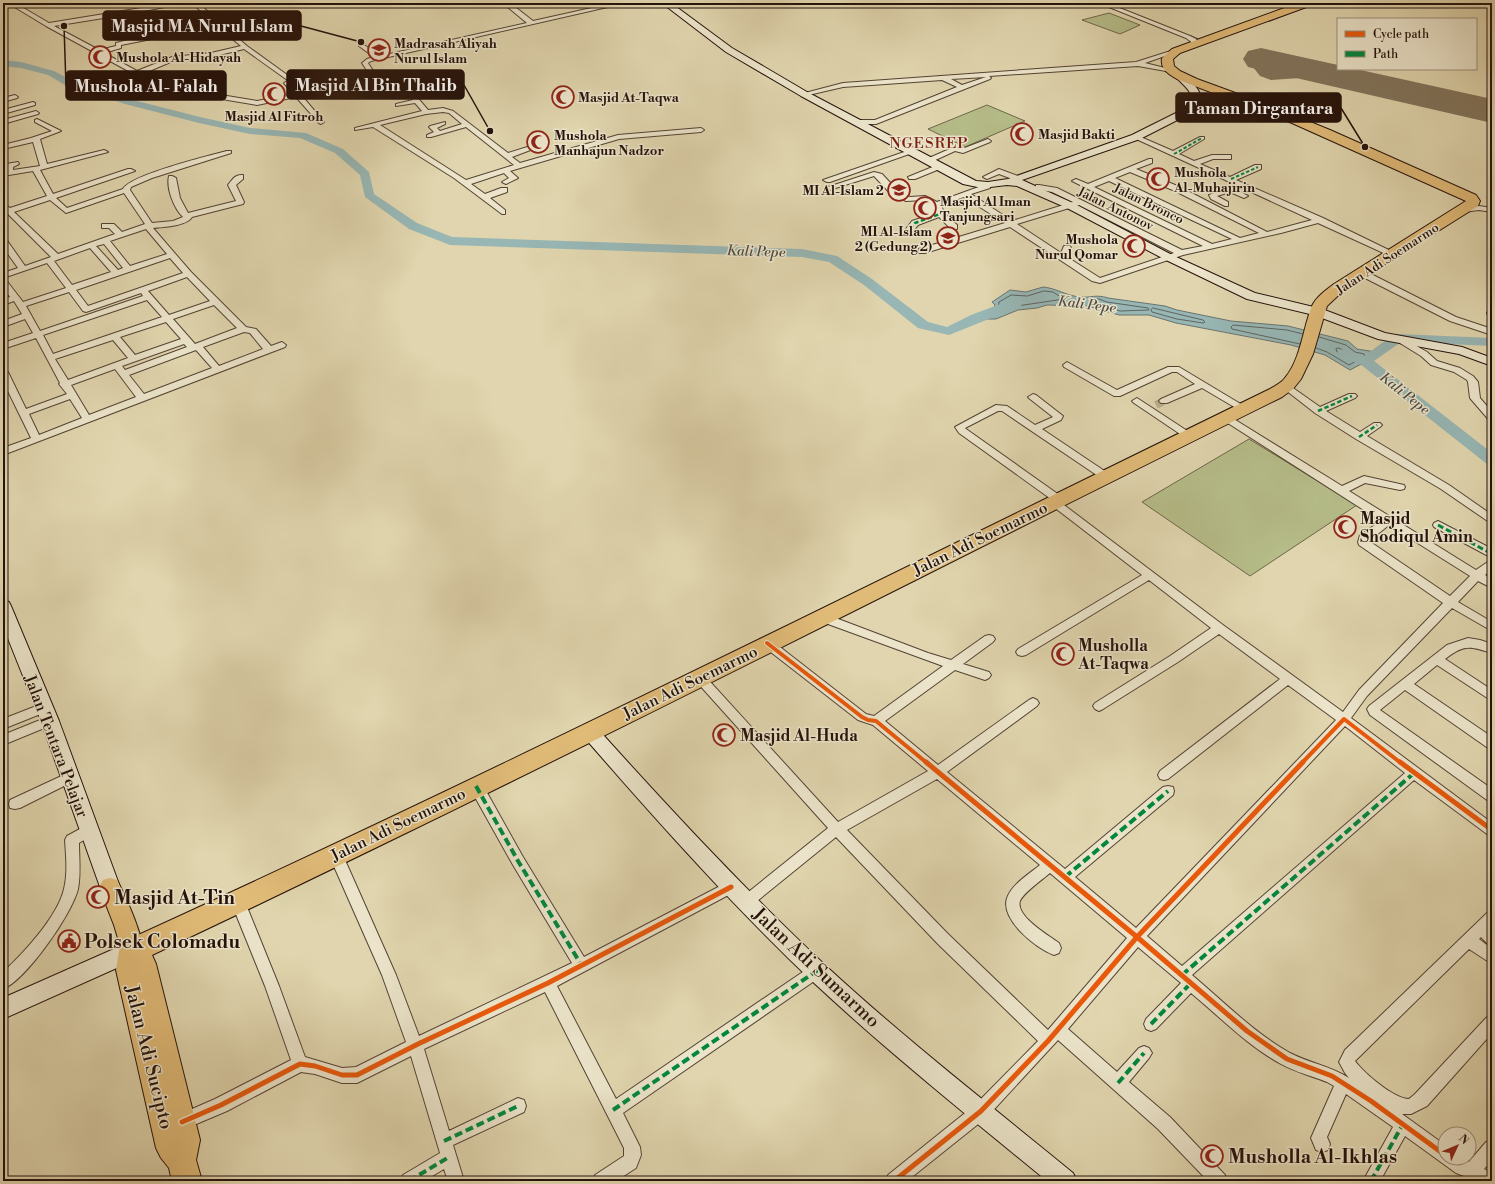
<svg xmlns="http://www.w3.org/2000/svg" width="1495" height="1184" font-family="'Libre Bodoni',serif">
<rect width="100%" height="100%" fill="#e0d5ae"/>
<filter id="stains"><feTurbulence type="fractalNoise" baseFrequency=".005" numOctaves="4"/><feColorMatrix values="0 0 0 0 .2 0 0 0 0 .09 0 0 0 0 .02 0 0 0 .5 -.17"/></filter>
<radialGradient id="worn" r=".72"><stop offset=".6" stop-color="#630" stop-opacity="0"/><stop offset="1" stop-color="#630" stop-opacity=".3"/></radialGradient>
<!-- green -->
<g fill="#b5bc88" stroke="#6d674a">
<polygon points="1109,13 1140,25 1120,34 1082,20"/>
<polygon points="987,105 1025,121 965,147 928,129"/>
<polygon points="1249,439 1357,505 1250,576 1142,502"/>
</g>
<!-- water -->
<path fill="#97b6b4" stroke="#697470" d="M1043 287C1056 288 1067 296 1080 297 1091 298 1096 294 1108 298L1165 306 1177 310 1231 321 1288 326 1348 341 1357 349 1382 353 1350 370 1325 355 1291 345 1176 323 1149 315H1119L1088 306 1047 305 1037 308 1018 310 996 319H986L994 311 995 305 992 302 1010 290 1026 292Z"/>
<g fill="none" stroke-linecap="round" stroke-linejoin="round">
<!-- shore -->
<g stroke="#5e6460" stroke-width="1">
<polygon points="1044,291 1053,292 1064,299 1017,306 1001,313 998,312 999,302 1011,295 1027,296"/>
<polygon points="1099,299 1107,302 1148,308 1149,310 1120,311 1093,303 1094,300"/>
<polygon points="1153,308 1203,320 1205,322 1203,323 1177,319 1152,312 1151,310"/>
<polyline points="1300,344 1232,329 1231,327 1233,325 1287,330 1303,334"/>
<polyline points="1316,348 1327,352 1349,365 1365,356 1364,354 1355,352 1346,345 1319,337"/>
<polygon points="1338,348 1344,350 1351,356 1351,359 1337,352 1336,349"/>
</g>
<!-- stream -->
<g stroke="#697470" stroke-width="2">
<polyline points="1269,21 1305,7"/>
<polyline points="1190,36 1202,41"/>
</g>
<!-- river -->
<g fill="#97b6b4" fill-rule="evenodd">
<path d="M269 3H350L346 6C332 6 277 11 269 3Z"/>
<polygon points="3,60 21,62 54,71 73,81 133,100 200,117 250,128 306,133 343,149 369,172 374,194 417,223 452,237 802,249 837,256 872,279 928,322 947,327 971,315 1011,300 1021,300 1022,303 1021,306 949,335 918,328 864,285 829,262 802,257 450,245 409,229 365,197 360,175 335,153 300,138 250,134 199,123 125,104 65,85 48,75 21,68 3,66"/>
<polygon points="1398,334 1492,338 1492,346 1401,342 1374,361 1492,453 1492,466 1487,464 1360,364 1339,356 1337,353 1339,350 1344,349 1364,356 1393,335"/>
</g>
<!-- taxiway -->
<path fill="#82745c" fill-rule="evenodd" d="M1273 56C1290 55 1302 61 1317 67 1320 69 1325 69 1329 70L1331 73 1329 76 1271 80 1260 76 1253 67C1257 59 1265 58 1273 56ZM1280 64 1296 68 1272 70 1268 67Z"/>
<!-- runway -->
<polygon fill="#82745c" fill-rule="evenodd" points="1261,48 1338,65 1338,69 1356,69 1492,99 1492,123 1248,67 1243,59 1248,51"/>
<!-- street-tunnel -->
<polyline stroke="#bbae8d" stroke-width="8" stroke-dasharray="8 4" stroke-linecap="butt" points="1156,405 1164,401"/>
<!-- street casing -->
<g stroke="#544334" stroke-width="2">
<g id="street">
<path d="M8 3H15L49 23 172 3H186L133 13 153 34 214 23 192 3H198L247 46 290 77 295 78 368 72 362 63 367 59 374 57 359 46V44L361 43 381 56 527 23 503 3H510L533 21 614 3H625L371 61 368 63 377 77H400L428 110 443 108 453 111 508 153 537 144H541V146L512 157 520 163 618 135 701 128 704 130 701 132 619 139 510 171 518 178 506 184 502 182 509 178 504 173 471 184 485 194 501 188H507V192L490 198 505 210V214H502L454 178 373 127 355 130V128L422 111 415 103 396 106V104L413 100 396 80 375 81 302 96 324 122 321 124 319 123 296 97 257 105 120 82V80L132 73 46 26ZM128 14 148 35 116 43V46L99 50 54 26ZM217 26 241 46 211 53 172 57 137 71 104 53 121 48V45ZM244 49 286 79 295 82 370 76 371 78 299 93 287 81 284 83 293 94 257 101 160 85 171 80 189 85 192 83 170 76 153 84 128 80 173 61 211 57ZM443 112 449 113 462 124 440 131 437 128 445 124V122L430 126 429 127 434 132 427 135V137H431L466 127 514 165 466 180 380 125 426 114Z"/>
<polygon points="281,3 330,3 327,5 284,5"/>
<polygon points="628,3 669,3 670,4 667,6 631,5"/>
<polygon points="1099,3 1107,3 1190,36 1196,39 1199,43 1194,44 1186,38"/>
<path d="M1174 50 1179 51 1145 63 1177 71V73L1138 66 989 76 991 78 990 79 876 124H856L853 122 856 120H875L957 87 942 80 843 87 804 96 801 94 843 83 1136 62ZM986 77 962 85 951 79Z"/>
<polygon points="15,95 18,97 17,98 3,102 3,98"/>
<polygon points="33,102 35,103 35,105 3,114 3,110"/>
<polygon points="1264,105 1266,106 1266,108 1194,110 1191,108 1194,106"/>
<polygon points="36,111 39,113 38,114 3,124 3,120"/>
<path d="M37 119 61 131 40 139 47 164 104 150 108 152 40 170 53 194 128 169H131L135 171 56 198 67 208 123 189C130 175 208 156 227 151H231V153L152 178 131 187 130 190 152 223 173 221 183 217C174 209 166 188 169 176H172L176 178 180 198 188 213 236 201 228 185C232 180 235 174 243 175V179L236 185 244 202 243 204 192 217C187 226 163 227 153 228L191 272 246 327 256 329 271 346 282 342 286 345 285 347 3 455V448L31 438 3 381V369L8 372 26 409 67 394 59 384 60 383 36 338 3 349V343L33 333 25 319 3 327V321L22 314 14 301 3 305V299L10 297 3 287V280H6L23 302 66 288 47 263 3 278V273L18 268 3 247V239H6L25 266 51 257 3 209V203L10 208 47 196 33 171 3 176V172L6 171V164L18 162 19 164 13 167V170L40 166 33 142 3 149V145L31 138 52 131 35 122V120ZM124 193 145 224 122 232 114 224H102V228H109L115 234 58 254 14 212 50 200 66 213ZM146 229 167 254 130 266 110 241ZM104 244 123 268 118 270 96 246ZM90 248 111 272 72 285 54 261ZM170 258 183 273 88 306 76 290ZM187 277 210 301 169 315 148 291ZM69 292 83 311 86 312 141 293 143 296 40 331 26 306ZM147 300 162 317 53 354 43 335ZM214 305 237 328 195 344 173 319ZM166 322 181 339 135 355 120 337ZM244 332 250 333 263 349 219 366 203 347ZM113 340 128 358 68 380 55 359ZM184 344 187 347 125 370 122 366ZM196 350 212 368 144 394 129 375ZM115 369 136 397 89 415 71 385ZM70 399 82 418 39 435 29 414Z"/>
<path d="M1136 135 1173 151 1200 137H1204V139L1179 154 1194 161 1212 155H1231V159H1213L1200 164 1230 177 1255 165H1261V169L1236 180 1323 218 1397 254 1396 256H1390L1318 223 1281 233 1183 255 1100 283 1092 281 1010 227 925 253H919V249L1005 223 964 197 941 205 944 213 957 225V229H951L939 217 918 225 913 231H910L906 229 912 221 936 213 934 206 924 200 906 201 889 192 874 176 829 190 825 188 874 172 882 174 895 188 910 197 925 196 937 202 987 184H990V188L971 194 1012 221 1073 202 1052 192 1036 189V185H1039L1057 188 1182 250 1203 246 1072 181 1076 179 1088 184 1149 159H1152V163L1136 169 1180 187 1267 232 1312 220 1134 138 1133 137ZM1130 172 1175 191 1259 233 1240 238 1115 178ZM1109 181 1232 239 1212 244 1094 187ZM1079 205 1174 253 1100 278 1067 257 1071 248 1070 246H1064L1061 253 1017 224Z"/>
<polygon points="988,139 991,141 990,142 963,153 955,151 929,163 926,163 922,161 952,148 962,149"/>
<polygon points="910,150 912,151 912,153 830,182 827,182 823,180"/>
<polygon points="935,166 941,166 942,168 915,179 909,179 908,177"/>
<polygon points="999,169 1018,176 1019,178 1015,180 999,174 987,179 983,177"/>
<polygon points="1231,187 1248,196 1244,198 1230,192 1217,196 1228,202 1228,206 1225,206 1211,199 1209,195"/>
<polygon points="1479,206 1492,208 1492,212 1479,210 1463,212 1459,210 1463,208"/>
<polygon points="1359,271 1365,271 1456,317 1492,329 1492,335 1450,321 1359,275"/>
<polygon points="1491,310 1492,316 1488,315 1487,313 1488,311"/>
<polygon points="1403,338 1427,352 1437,361 1460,368 1473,376 1478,382 1480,398 1492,412 1492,421 1489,420 1470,398 1468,382 1467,380 1454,372 1431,365 1421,356 1400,343 1399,341 1400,339"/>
<polygon points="1067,362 1117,390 1168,367 1179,367 1249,409 1247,411 1241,411 1202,388 1167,403 1161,403 1159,401 1161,399 1195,384 1177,372 1172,372 1120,396 1114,396 1064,367 1063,365"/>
<polygon points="1286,383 1320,407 1349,394 1355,394 1357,396 1355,398 1326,411 1360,432 1374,423 1380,423 1382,425 1380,427 1367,436 1449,485 1492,515 1492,524 1441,489 1356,439 1315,413 1283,388 1281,386"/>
<path d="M1033 394 1036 395 1063 416 1061 420 1042 429 1109 474 1110 476 1109 478H1101L1002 411H998L965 428 966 429 1062 497 1063 499 1060 502 1223 625 1343 712 1359 690 1443 603 1359 545 1358 542 1360 535 1381 521 1223 420 1221 418 1223 416H1229L1342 486 1364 476 1404 485 1405 487 1404 489 1400 490 1365 483 1349 491 1476 570 1492 559V569L1485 575 1492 579V588L1478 581 1458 602 1492 622V631L1452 608 1367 696 1351 718 1492 823V836L1487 834 1414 780 1192 975C1223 1001 1254 1033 1290 1053 1309 1063 1331 1066 1349 1078L1345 1073 1339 1062 1345 1050 1487 913 1492 911V926L1491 928 1492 929V945L1487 943 1481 937 1479 939 1492 949V964L1469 949 1355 1061C1364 1073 1394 1099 1409 1099L1415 1094 1487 1017 1492 1015V1033L1427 1106 1411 1114H1402L1445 1145V1158H1463L1469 1162 1486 1142 1492 1140V1160L1484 1169 1492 1173V1181H1464V1176L1456 1173 1405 1136 1380 1181H1363L1393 1127 1346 1094 1327 1137 1330 1144 1328 1150 1322 1152 1316 1150 1311 1138 1334 1086 1327 1082C1312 1076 1295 1072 1281 1064 1248 1046 1220 1017 1191 993L1156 1029 1151 1031 1146 1029 1144 1024 1146 1019 1181 983 1138 947 1068 1029 1117 1072 1139 1048 1144 1046 1149 1048 1152 1053 1149 1058 1129 1082 1170 1117 1225 1175 1227 1181H1208L1158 1129 1058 1040 987 1117 907 1181H886L888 1175 975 1105 1038 1041 938 944 836 837 751 906 746 908 741 906 739 902 741 898 828 828 695 680 693 677 695 674 699 672 703 674 838 822 928 771 873 725 858 720 763 646 761 643 763 640 767 639 771 640 866 714 874 716 943 666 817 620 815 617 817 614 821 613 825 614 928 653 951 660 985 636 989 635 993 636 995 639 993 642 963 664 989 672 991 675 989 678 985 680 955 670 885 721 938 765 1029 700 1033 698 1037 700 1039 703 1037 706 947 772 1065 869 1163 787 1168 786 1173 787 1174 791 1173 795 1075 877 1136 928 1336 720 1288 685 1168 779 1164 780 1160 779 1158 775 1160 771 1280 679 1219 634 1178 662 1103 709 1099 711 1095 709 1093 706 1095 703 1170 656 1211 628 1149 580 1026 655 1022 656 1018 655 1016 652 1018 649 1142 575 1050 504 1049 502 1051 499 959 433 955 427 996 405 1007 406 1035 425 1053 417 1030 399 1028 397ZM1389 525 1470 576 1450 596 1369 541ZM1345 726 1405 773 1182 966 1147 936ZM937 779 1040 865C1029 874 1012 884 1007 898 1000 920 1036 948 1054 955L1059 953 1061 948 1059 943C1049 936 1015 916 1020 901 1024 892 1042 880 1050 873L1127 938 1048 1030 948 934 847 830Z"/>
<polygon points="1137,398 1192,434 1194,436 1192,438 1186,438 1134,403 1132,401"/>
<polygon points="1438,521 1492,549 1492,558 1434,527 1433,525 1434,523"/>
<path d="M1468 638 1480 640 1492 644V653C1470 646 1464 644 1445 659L1492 690V701L1437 665 1414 684 1492 737V749L1488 748 1405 690 1380 710 1492 789V801L1487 800 1370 715 1367 709 1369 706 1447 645Z"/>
<polygon points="44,703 48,705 50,708 48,711 3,729 3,719"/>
<polygon points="50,716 54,718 56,721 54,724 3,745 3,735"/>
<polygon points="70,772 74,773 76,777 74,781 20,808 15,809 10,808 9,804 10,800"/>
<polygon points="476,781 481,782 523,857 584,957 726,883 731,881 736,883 738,887 736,891 557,986 616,1099 813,965 818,963 823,965 825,970 823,975 623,1113 640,1147 641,1155 636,1168 616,1181 593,1181 595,1175 624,1156 624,1148 545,992 424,1049 449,1131 518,1098 524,1100 526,1106 524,1112 453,1145 464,1181 448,1181 444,1169 424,1181 401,1181 403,1175 440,1153 411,1056 357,1083 342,1083 315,1074 301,1072 227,1111 182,1130 176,1128 174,1122 176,1116 215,1099 291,1060 265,986 231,902 233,898 238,896 243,898 245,902 279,986 305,1057 342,1068 356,1067 406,1042 382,975 329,855 331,851 336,849 341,851 396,975 419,1036 572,963 513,865 471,790 470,786 471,782"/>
<path d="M89 824 94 826 96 830 94 834 79 843C79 858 81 874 78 889 72 914 26 980 3 989V972C23 954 58 916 64 889 68 873 66 856 65 840L67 836Z"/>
</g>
</g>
<!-- secondary casing -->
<g stroke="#25120b" stroke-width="2">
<g id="secondary">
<path d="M662 3H671L732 48 807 92 976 181 988 182 1008 179 1132 135 1190 106C1197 92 1181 84 1173 74L1175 72H1181C1192 83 1208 93 1197 110L1140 139 1022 180 1075 204 1174 256 1255 293 1322 309 1385 333 1462 347 1492 358V366L1459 354 1378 339 1314 315 1247 299 1166 260 1067 208 1017 186 1007 185 982 188 963 184 801 96 726 52Z"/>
<polygon points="3,600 9,602 11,606 59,721 120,887 117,893 110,896 103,893 100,887 41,721 3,626"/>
<path d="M590 725 596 727C670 809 745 890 826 966 905 1039 990 1105 1073 1173L1077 1181H1047C968 1116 888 1052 813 982 732 905 657 821 584 737L581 732 584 727Z"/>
<polygon points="132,941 139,944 142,951 139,958 3,1019 3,998"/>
</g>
</g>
<!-- primary casing -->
<g stroke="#25120b" stroke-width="2">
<path id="primary" d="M110 878 117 880C127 900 140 928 143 949 143 952 141 955 140 958L132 961 124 958 114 925 99 887 103 880Z"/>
</g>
<!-- highway casing -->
<g stroke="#25120b" stroke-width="2">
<path id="highway" d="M1298 3H1313L1312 5 1180 53 1173 59 1174 66 1180 71 1197 79 1271 106 1330 130 1476 195 1480 201 1478 206 1344 290 1327 306 1313 354 1301 379 1293 389 1282 397C906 583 532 776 152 955L156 964 200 1140 196 1160 202 1181H172L169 1168 161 1158 156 1148 116 970 119 951 123 942C509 766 888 575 1270 389 1275 386 1281 383 1285 378 1301 359 1303 328 1312 306 1316 297 1326 290 1334 284L1466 201 1292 123 1179 80C1170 75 1160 70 1162 58L1172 49Z"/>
</g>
<!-- street -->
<use href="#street" fill="#ebe4ca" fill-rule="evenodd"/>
<!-- secondary -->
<use href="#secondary" fill="#ebe4ca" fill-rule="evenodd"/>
<!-- primary -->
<use href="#primary" fill="#e0ba77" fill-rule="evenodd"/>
<!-- highway -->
<use href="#highway" fill="#e0ba77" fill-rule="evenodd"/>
<!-- quiet-far3 -->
<g stroke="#00873e" stroke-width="2" stroke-dasharray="3.5 2" stroke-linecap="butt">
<polyline points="1174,154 1202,138"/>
<polyline points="1231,179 1258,167"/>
</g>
<!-- quiet-far2 -->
<g stroke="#00873e" stroke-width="2.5" stroke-dasharray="4.5 2.5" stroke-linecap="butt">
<polyline points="910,229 915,223 940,214"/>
<polyline points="1318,411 1352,396"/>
<polyline points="1359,437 1377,425"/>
</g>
<!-- quiet-far1 -->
<polyline stroke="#00873e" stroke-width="3" stroke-dasharray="6 3" stroke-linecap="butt" points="1438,525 1492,554"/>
<!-- quiet -->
<g stroke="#00873e" stroke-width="4" stroke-dasharray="8 4" stroke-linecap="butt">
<polyline points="476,786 518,861 582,966"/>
<polyline points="1065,877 1168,791"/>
<polyline points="1182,975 1414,773"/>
<polyline points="1151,1024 1191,983"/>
<polyline points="1118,1083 1144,1053"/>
<polyline points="613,1110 818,970"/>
<polyline points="444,1141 518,1106"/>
<polyline points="409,1181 449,1157"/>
<polyline points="1371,1181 1403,1124"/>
</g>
<!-- cycleway-far1 casing -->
<g stroke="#ebe4ca" stroke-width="6">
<g id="cycleway-far1">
<polyline points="767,643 862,717 868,720 876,721 927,763"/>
<polyline points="1302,763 1344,719 1401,763"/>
</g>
</g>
<!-- cycleway casing -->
<g stroke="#ebe4ca" stroke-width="8">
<g id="cycleway">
<polyline points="926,762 1137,937 1247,1031 1287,1059 1332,1076 1371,1101 1445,1155"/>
<polyline points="1400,762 1492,830"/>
<polyline points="182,1122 221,1105 300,1064 315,1066 342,1075 357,1075 418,1044 548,983 731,887"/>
<polyline points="894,1181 981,1111 1048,1041 1137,937 1303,762"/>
</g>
</g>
<!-- cycleway-far1 -->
<use href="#cycleway-far1" stroke="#e8590c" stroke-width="4"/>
<!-- cycleway -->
<use href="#cycleway" stroke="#e8590c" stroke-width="5"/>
</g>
<!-- icons -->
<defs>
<g id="school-ring" transform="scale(1.15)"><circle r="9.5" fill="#ebe4ca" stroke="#8f2418" stroke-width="1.5"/><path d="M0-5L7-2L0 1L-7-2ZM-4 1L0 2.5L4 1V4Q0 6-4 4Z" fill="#8f2418"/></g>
<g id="mosque-ring" transform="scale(1.15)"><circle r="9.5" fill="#ebe4ca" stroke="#8f2418" stroke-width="1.5"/><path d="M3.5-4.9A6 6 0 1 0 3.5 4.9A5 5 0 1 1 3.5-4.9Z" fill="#8f2418"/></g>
<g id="civic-ring" transform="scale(1.15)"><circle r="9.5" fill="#ebe4ca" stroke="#8f2418" stroke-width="1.5"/><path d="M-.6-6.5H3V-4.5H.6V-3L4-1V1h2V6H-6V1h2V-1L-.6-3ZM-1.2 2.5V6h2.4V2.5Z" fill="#8f2418"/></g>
</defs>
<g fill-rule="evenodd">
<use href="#school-ring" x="379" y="50"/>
<use href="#mosque-ring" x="100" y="57"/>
<use href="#mosque-ring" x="274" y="94"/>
<use href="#mosque-ring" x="563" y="97"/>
<use href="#mosque-ring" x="1022" y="134"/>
<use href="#mosque-ring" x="538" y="142"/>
<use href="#mosque-ring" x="1158" y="179"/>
<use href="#school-ring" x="899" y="190"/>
<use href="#mosque-ring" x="925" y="208"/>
<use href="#school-ring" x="948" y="238"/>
<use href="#mosque-ring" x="1134" y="246"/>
<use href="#mosque-ring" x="1345" y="527"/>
<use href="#mosque-ring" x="1063" y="654"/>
<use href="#mosque-ring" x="724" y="735"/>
<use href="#mosque-ring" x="98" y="897"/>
<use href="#civic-ring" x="69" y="941"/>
<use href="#mosque-ring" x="1212" y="1156"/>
</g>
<g text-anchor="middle" stroke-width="3" stroke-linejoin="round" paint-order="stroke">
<!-- far-poi labels -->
<g font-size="13" font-weight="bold" fill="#25120b" stroke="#ebe4ca" text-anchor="start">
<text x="394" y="48">Madrasah Aliyah<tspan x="394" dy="15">Nurul Islam</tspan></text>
<text x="116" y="62">Mushola Al-Hidayah</text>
<text x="578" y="102">Masjid At-Taqwa</text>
<text x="274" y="121" text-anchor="middle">Masjid Al Fitroh</text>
<text x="1038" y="139">Masjid Bakti</text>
<text x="554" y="140">Mushola<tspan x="554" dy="15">Manhajun Nadzor</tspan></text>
<text x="1174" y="177">Mushola<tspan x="1174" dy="15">Al-Muhajirin</tspan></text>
<text x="884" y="195" text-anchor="end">MI Al-Islam 2</text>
<text x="940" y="206">Masjid Al Iman<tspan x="940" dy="15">Tanjungsari</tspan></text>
<text x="932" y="236" text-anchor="end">MI Al-Islam<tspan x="932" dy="15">2 (Gedung 2)</tspan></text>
<text x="1118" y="244" text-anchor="end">Mushola<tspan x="1118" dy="15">Nurul Qomar</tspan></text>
</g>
<!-- far-street labels -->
<g font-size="13" fill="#25120b" stroke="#ebe4ca">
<text transform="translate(1149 203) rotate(26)" y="5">Jalan Bronco</text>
<text transform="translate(1116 208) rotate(26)" y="5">Jalan Antonov</text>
<text transform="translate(1387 258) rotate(-33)" y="5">Jalan Adi Soemarmo</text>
</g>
<!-- far-water labels -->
<g font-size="14" font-style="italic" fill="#4d4b46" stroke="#ebe4ca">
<text transform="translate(756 251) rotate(2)" y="5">Kali Pepe</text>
<text transform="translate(1087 304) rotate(7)" y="5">Kali Pepe</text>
<text transform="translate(1405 393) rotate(38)" y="5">Kali Pepe</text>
</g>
<!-- far-quarter labels -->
<g font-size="15" letter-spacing="1" fill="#7a1f14" stroke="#ebe4ca">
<text x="929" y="148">NGESREP</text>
</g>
<!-- poi labels -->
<g font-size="16" font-weight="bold" fill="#25120b" stroke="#ebe4ca" text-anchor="start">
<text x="1360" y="524">Masjid<tspan x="1360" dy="18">Shodiqul Amin</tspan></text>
<text x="1078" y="651">Musholla<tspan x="1078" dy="18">At-Taqwa</tspan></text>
<text x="740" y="741">Masjid Al-Huda</text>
</g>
<!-- street labels -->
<g font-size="16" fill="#25120b" stroke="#ebe4ca">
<text transform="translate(980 538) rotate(-26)" y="6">Jalan Adi Soemarmo</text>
<text transform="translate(690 682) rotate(-26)" y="6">Jalan Adi Soemarmo</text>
<text transform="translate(57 746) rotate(69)" y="6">Jalan Tentara Pelajar</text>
<text transform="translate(398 824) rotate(-26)" y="6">Jalan Adi Soemarmo</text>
</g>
<!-- near-poi labels -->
<g font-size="19" font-weight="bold" fill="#25120b" stroke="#ebe4ca" text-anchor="start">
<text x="114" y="904">Masjid At-Tin</text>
<text x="84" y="948">Polsek Colomadu</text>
<text x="1228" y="1163">Musholla Al-Ikhlas</text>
</g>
<!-- near-street labels -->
<g font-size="19" fill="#25120b" stroke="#ebe4ca">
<text transform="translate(817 967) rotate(43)" y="7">Jalan Adi Sumarmo</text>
<text transform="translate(150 1057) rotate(76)" y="7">Jalan Adi Sucipto</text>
</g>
</g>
<!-- callouts -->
<path fill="none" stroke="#25120b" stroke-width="1.5" d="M361 42L301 26M490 131L464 85M64 26L66 86M1365 147L1341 108"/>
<g fill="#25120b" stroke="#ebe4ca" stroke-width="1.5">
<circle cx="361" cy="42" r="4"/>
<circle cx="490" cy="131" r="4"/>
<circle cx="64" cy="26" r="4"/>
<circle cx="1365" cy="147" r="4"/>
</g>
<g fill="#25120b" stroke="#25120b" stroke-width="1.5">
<rect x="103" y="11" width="198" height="29" rx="4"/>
<rect x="287" y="70" width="177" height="29" rx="4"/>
<rect x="66" y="71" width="160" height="29" rx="4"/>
<rect x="1176" y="93" width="165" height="29" rx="4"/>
</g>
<g font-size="17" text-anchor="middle" font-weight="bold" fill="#fff">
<text x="202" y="32">Masjid MA Nurul Islam</text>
<text x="376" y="91">Masjid Al Bin Thalib</text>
<text x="146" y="92">Mushola Al- Falah</text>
<text x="1259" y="114">Taman Dirgantara</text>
</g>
<!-- margin -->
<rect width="1495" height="1184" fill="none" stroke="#e0d5ae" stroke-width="16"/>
<rect x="4" y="4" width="1487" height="1176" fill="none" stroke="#25120b" stroke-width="2"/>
<rect x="8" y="8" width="1479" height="1168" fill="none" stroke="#25120b"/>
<!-- legend -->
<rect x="1337" y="18" width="140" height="52" fill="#ebe4ca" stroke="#9c907e"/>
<rect x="1345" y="31" width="20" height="6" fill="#e8590c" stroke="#9c907e"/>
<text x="1373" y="38" font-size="12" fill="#25120b">Cycle path</text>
<rect x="1345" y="51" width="20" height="6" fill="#00873e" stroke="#9c907e"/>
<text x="1373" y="58" font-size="12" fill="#25120b">Path</text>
<!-- north arrow -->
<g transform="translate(1457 1146) rotate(46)"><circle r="19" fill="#ebe4ca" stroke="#9c907e"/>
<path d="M0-3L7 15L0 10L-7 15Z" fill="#8f2418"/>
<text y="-6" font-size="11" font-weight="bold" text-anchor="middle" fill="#25120b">N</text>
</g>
<rect width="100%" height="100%" filter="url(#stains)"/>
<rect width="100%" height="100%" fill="url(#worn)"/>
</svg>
